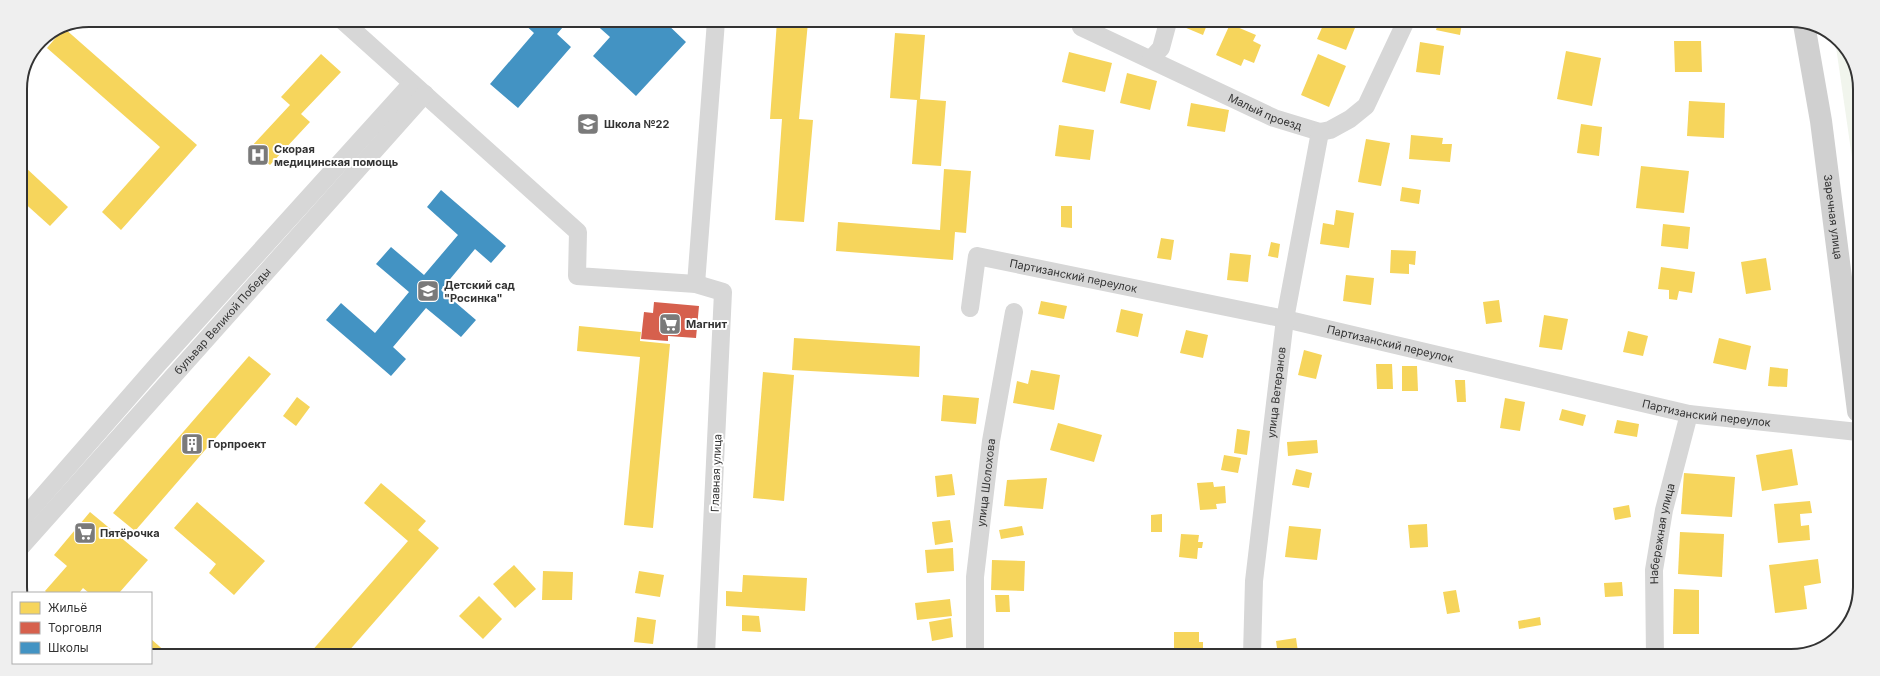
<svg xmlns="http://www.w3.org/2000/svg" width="1880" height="676" font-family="Inter,sans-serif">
<rect width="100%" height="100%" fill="#fff"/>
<!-- green -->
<polygon fill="#f1f5ed" points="1835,40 1846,47 1860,84 1859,206"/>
<!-- homes -->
<g fill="#f6d55c">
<polygon points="777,21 808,22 799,119 813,120 804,222 775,220 782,119 770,119"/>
<polygon points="954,22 980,22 980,25 954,24"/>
<polygon points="1172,22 1208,22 1203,35"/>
<polygon points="1324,23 1357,23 1346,50 1317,39"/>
<polygon points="1438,23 1462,23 1460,35 1436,30"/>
<polygon points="1582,23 1600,23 1599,28"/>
<polygon points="1230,24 1256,35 1253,41 1261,45 1254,63 1244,59 1241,66 1216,55"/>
<polygon points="64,28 197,145 121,230 102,212 160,147 47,48"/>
<polygon points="895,33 925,35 920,99 946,101 941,166 912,164 917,100 890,98"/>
<polygon points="1674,41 1701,41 1702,72 1675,72"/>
<polygon points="1420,42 1444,46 1440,75 1416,72"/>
<polygon points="1566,51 1601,58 1592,106 1557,99"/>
<polygon points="1069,52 1112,63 1105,92 1062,82"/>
<polygon points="321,54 341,72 301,114 310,122 270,165 251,147 290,105 281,97"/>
<polygon points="1318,54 1346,66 1329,107 1301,95"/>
<polygon points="1127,73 1157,81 1150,110 1120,103"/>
<polygon points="1689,101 1725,103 1724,138 1687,136"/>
<polygon points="1191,103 1229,110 1225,132 1187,126"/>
<polygon points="1581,124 1602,127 1599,156 1577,153"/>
<polygon points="1059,125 1094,130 1090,160 1055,156"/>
<polygon points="1411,135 1443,138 1442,144 1452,144 1450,162 1409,159"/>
<polygon points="1366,139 1390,143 1381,186 1358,182"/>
<polygon points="1641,166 1689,171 1684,213 1636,208"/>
<polygon points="25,167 68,207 50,226 20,199 20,172"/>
<polygon points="944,169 971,171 966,233 955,232 953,260 836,251 838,222 940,230"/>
<polygon points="1402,187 1421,190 1419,204 1400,201"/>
<polygon points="1061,206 1072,206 1072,228 1061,227"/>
<polygon points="1336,210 1354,213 1349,248 1320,244 1323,223 1334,225"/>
<polygon points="1663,224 1690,227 1688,249 1661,246"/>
<polygon points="1161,238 1174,240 1171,260 1157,258"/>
<polygon points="1271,242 1280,244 1278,258 1268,256"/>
<polygon points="1391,250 1416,251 1415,265 1409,264 1409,274 1390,273"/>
<polygon points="1230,253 1251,255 1248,282 1227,280"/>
<polygon points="1766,258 1771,290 1746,294 1741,262"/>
<polygon points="1661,267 1695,272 1692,293 1679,291 1677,300 1669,299 1669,290 1658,289"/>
<polygon points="1346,275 1374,278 1371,305 1343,301"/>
<polygon points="1499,300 1502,322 1486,324 1483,302"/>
<polygon points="1041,301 1067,306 1064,319 1038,314"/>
<polygon points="1121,309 1143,314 1138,337 1116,332"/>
<polygon points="1544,315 1568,319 1562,350 1539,347"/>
<polygon points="579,326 641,332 640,341 670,344 653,528 624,525 640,357 577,351"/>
<polygon points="1186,330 1208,335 1203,358 1180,353"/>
<polygon points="1628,331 1648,336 1643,356 1623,352"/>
<polygon points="794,338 920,346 919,377 792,370"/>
<polygon points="1719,338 1751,346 1746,370 1713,363"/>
<polygon points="1304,350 1322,355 1316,379 1298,375"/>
<polygon points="249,356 271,374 135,531 113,513"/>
<polygon points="1376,364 1392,364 1393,389 1377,389"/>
<polygon points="1402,366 1417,366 1418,391 1402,391"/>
<polygon points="1770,367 1788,369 1787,387 1768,386"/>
<polygon points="1031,370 1060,375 1054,410 1013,403 1017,381 1028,384"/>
<polygon points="763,372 794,375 784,501 753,498"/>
<polygon points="1455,380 1465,380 1466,402 1457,402"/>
<polygon points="943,395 979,398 976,424 941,421"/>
<polygon points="297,397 310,407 296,426 283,416"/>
<polygon points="1505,398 1525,402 1520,431 1500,428"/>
<polygon points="20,403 27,408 20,416"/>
<polygon points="1562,409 1586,415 1583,426 1559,420"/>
<polygon points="1617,420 1639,424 1637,437 1614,433"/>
<polygon points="1058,423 1102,435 1094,462 1050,450"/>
<polygon points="1237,429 1250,431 1247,455 1234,453"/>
<polygon points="1317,440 1318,453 1288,456 1287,442"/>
<polygon points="1792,449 1798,485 1762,491 1756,455"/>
<polygon points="1224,455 1241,458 1238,473 1221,470"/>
<polygon points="1296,469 1312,473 1309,488 1292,485"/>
<polygon points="1684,473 1735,477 1732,517 1681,514"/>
<polygon points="952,474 955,495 937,497 935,476"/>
<polygon points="1047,478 1043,509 1004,506 1007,480"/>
<polygon points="1213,482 1214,487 1225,486 1226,503 1216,504 1217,509 1200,510 1197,483"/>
<polygon points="381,483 426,521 418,530 439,548 347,653 310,653 408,541 364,503"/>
<polygon points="1810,501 1812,513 1800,514 1801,526 1809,525 1810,540 1778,543 1774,504"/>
<polygon points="197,502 265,561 234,595 209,573 216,564 174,528"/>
<polygon points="1629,505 1631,517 1615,520 1613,508"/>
<polygon points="90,512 148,560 119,593 89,593 83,588 79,593 47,593 45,591 67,566 54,555"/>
<polygon points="1162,514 1162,532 1151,532 1151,515"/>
<polygon points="950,520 953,542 935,545 932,522"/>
<polygon points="1427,524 1428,547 1410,548 1408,525"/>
<polygon points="1022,526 1024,535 1001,539 999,530"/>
<polygon points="1289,526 1321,529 1317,560 1285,557"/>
<polygon points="1680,532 1724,534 1722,577 1678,574"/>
<polygon points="1181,534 1199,535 1198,542 1203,542 1202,548 1198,548 1197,559 1179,557"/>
<polygon points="953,548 954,571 927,573 925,550"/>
<polygon points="1818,559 1821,583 1804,586 1807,609 1775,613 1769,565"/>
<polygon points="992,560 1025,561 1024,591 991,590"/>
<polygon points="514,565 536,589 515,608 493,584"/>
<polygon points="543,571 573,572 572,600 542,600"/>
<polygon points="639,571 664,575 660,597 635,593"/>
<polygon points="743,575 807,578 805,611 726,606 726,591 742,592"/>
<polygon points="1622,582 1623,596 1605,597 1604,583"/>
<polygon points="1674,589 1699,590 1699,634 1673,634"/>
<polygon points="1456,590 1460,612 1447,614 1443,592"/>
<polygon points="995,595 1009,595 1010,612 996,612"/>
<polygon points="479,596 502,619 483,639 459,616"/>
<polygon points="950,599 952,616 917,620 915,603"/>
<polygon points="742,615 759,616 761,632 742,631"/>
<polygon points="637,617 656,620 653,644 634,642"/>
<polygon points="1540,617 1541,625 1519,629 1518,621"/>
<polygon points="951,618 953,637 932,641 929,622"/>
<polygon points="1174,632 1199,632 1199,642 1203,642 1203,653 1174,655"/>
<polygon points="1296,638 1298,652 1278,655 1276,641"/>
<polygon points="151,639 167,653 151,653"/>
<polygon points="811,649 811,654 798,654 797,650"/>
<polygon points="534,650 561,652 560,653 534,653"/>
<polygon points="1723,650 1724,656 1680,656 1680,654"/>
</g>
<!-- shops -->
<polygon fill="#d6604d" points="654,302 699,306 696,338 668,336 668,341 641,339 644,312 653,313"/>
<!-- schools -->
<g fill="#4393c3">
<polygon points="521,21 568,21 557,34 571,47 518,108 490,84 534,33"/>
<polygon points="592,21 664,21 686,42 636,96 593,56 610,37"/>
<polygon points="441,190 506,246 491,263 475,249 441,290 476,320 461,337 426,308 393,347 406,359 391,376 326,320 341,303 375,333 409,292 376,264 391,247 424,275 458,235 427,207"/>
</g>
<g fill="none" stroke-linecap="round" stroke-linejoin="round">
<!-- street -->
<g stroke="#d7d7d7" stroke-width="18">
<polyline points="343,21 578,232 577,276 696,284 723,292 706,654"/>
<path id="s1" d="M1081 27 1274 118 1320 132 1330 130 1350 119 1366 106 1405 23"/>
<polyline points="1151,59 1161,48 1168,22"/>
<polyline points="696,284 716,21"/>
<path id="s2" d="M970 308 977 256 1285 319 1689 414 1858 432"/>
<polyline points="20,522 158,364 412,83"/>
<path id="s3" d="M20 548 425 94"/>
<path id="s4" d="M975 654V577L991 441 1014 312"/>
<path id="s5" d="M1252 655 1254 581 1285 319 1320 132"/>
<path id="s6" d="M1655 656 1654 570 1664 510 1689 414"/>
</g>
<!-- secondary -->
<path stroke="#d0d0d0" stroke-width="22" id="s7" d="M1804 24 1821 121 1858 411"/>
</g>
<!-- icons -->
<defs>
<g id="school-square" transform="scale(1.15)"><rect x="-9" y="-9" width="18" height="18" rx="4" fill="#7a7a7a" stroke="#fff"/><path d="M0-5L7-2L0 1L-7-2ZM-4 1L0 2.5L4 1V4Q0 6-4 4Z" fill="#fff"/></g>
<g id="hospital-square" transform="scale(1.15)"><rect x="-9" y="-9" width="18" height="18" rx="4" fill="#7a7a7a" stroke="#fff"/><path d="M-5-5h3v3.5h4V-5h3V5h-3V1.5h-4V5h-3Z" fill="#fff"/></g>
<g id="supermarket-square" transform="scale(1.15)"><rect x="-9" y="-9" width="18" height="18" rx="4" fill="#7a7a7a" stroke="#fff"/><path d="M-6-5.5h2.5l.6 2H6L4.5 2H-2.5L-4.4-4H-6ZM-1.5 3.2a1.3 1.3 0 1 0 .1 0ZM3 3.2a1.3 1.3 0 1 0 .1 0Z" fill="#fff"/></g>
<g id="building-square" transform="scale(1.15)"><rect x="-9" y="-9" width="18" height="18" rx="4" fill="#7a7a7a" stroke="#fff"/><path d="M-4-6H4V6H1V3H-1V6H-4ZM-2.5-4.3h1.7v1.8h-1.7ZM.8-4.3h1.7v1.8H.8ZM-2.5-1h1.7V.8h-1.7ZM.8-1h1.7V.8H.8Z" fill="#fff"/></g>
</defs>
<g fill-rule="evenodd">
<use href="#school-square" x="588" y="124"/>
<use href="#hospital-square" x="258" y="155"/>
<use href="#school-square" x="428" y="291"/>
<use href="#supermarket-square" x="670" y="324"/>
<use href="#building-square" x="192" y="444"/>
<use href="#supermarket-square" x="85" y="533"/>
</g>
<g text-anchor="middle" stroke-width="4" stroke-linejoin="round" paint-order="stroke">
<!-- street labels -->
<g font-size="11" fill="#333" stroke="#fff">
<text dy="4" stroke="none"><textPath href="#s1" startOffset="203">Малый проезд</textPath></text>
<text dy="4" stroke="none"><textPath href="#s7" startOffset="195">Заречная улица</textPath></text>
<text dy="4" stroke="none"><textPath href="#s2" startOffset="151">Партизанский переулок</textPath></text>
<text dy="4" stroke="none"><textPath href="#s3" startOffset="304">бульвар Великой Победы</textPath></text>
<text dy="4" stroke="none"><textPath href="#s2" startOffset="475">Партизанский переулок</textPath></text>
<text dy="4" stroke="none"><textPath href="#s5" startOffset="264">улица Ветеранов</textPath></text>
<text dy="4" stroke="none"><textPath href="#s2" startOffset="799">Партизанский переулок</textPath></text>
<text transform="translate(716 473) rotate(-88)" y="4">Главная улица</text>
<text dy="4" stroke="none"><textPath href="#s4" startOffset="172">улица Шолохова</textPath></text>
<text dy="4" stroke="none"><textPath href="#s6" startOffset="123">Набережная улица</textPath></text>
</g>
<!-- poi labels -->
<g font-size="11" font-weight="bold" fill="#333" stroke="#fff" text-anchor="start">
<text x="604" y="128">Школа №22</text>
<text x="274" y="153">Скорая<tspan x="274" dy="13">медицинская помощь</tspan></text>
<text x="444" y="289">Детский сад<tspan x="444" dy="13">"Росинка"</tspan></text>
<text x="686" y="328">Магнит</text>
<text x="208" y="448">Горпроект</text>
<text x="100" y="537">Пятёрочка</text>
</g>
</g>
<!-- crop -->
<path d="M0 0H1880V676H0ZM89 27H1791A62 62 0 0 1 1853 89V587A62 62 0 0 1 1791 649H89A62 62 0 0 1 27 587V89A62 62 0 0 1 89 27Z" fill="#efefef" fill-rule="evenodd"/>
<path fill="none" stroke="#333" stroke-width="2" d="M89 27H1791A62 62 0 0 1 1853 89V587A62 62 0 0 1 1791 649H89A62 62 0 0 1 27 587V89A62 62 0 0 1 89 27Z"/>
<!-- legend -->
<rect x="12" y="592" width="140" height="72" fill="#ffffff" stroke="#adadad"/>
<rect x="20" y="602" width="20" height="12" fill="#f6d55c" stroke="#adadad"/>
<text x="48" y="612" font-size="12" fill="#333333">Жильё</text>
<rect x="20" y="622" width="20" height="12" fill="#d6604d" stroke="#adadad"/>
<text x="48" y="632" font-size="12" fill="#333333">Торговля</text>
<rect x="20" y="642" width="20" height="12" fill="#4393c3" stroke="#adadad"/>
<text x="48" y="652" font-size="12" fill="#333333">Школы</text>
</svg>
